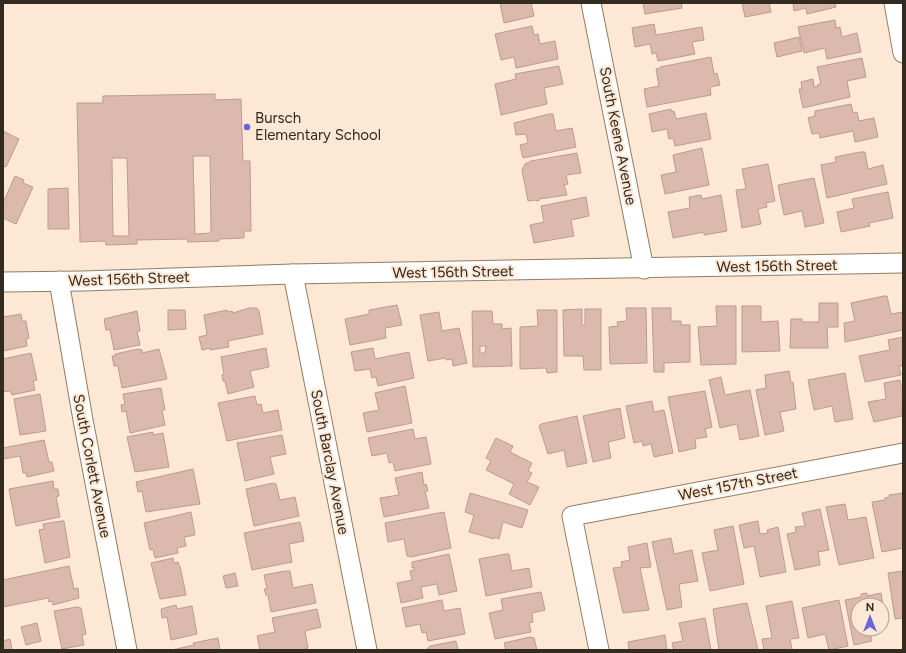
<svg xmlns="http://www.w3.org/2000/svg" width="906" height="653" font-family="Figtree,sans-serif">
<rect width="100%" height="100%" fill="#fce8d4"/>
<!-- building -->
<g fill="#dcb9ad" stroke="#bd9b90" fill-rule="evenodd">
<polygon points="500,3 531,3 534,16 504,23"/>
<polygon points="643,3 681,3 682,8 645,14"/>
<polygon points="742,3 769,3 771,12 745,17"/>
<polygon points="793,3 835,3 836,7 807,14 806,8 794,11"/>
<polygon points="835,20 836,28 840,27 842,37 857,33 861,52 827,59 825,48 804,53 798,27"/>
<polygon points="654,24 656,35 702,27 704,40 692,42 695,54 658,61 656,53 652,54 650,44 635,47 632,28"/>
<polygon points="532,26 534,35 538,34 540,44 555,41 558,59 516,68 514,57 501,60 495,34"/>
<polygon points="799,37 802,51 777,57 774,43"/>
<polygon points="711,57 714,74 717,73 720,85 710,87 711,95 647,107 644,89 659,86 656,69 660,68 660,67"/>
<polygon points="862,58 866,77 847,81 850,97 803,108 799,89 802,89 801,82 813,79 814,87 818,86 818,84 821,84 817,67"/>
<polygon points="559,66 563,84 544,88 547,104 501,115 495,84 516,79 515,74"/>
<path d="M215 94V100L241 99 243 161H250L251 231H244V238L219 239V241L188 242 187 239 137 240V244L106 245 105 241 80 242 77 103H103V96ZM193 156H210L211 233 195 234ZM112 158H127L129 236H113Z"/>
<polygon points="851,104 853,113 857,112 859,121 874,118 878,137 855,142 853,131 820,138 819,133 812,134 808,118 815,116 815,111"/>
<polygon points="671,109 671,112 674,111 676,119 706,113 711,139 675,146 673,138 669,139 667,129 652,132 649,114"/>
<polygon points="549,114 553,114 556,131 572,128 576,147 523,158 520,145 528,143 526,134 516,135 514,123"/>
<polygon points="3,131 19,139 6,167 3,166"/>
<polygon points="702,148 709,185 665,194 661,175 676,172 673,155"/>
<polygon points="860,152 865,152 868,169 883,165 887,184 827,198 821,165 836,162 835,157"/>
<polygon points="577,153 581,173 566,175 568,184 564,185 567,195 539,199 540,200 536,201 536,200 528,201 522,170 525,164 531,161"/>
<polygon points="768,164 775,201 766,203 767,207 758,209 761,224 742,228 736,190 746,189 742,169"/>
<polygon points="15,176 24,180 23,183 33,187 16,224 3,218 3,203"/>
<polygon points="814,178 824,223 805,227 802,211 784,215 778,185"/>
<polygon points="68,188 69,229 48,229 48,189"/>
<polygon points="888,192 893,218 869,223 870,226 841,232 837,212 854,208 852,199"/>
<polygon points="701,195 702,199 721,195 727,231 704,235 704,232 673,238 668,212 690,208 689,197"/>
<polygon points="586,197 589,216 571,220 574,236 534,243 530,225 544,222 541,206"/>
<polygon points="884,296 887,296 891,314 903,312 903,330 845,342 844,323 855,321 851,303"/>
<polygon points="819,303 838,303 838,327 827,327 828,348 790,348 791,319 802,319 802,322 819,322"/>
<polygon points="397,305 402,325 385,328 386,338 350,345 345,319 369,314 369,310"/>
<polygon points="716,306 736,306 736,364 701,365 698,327 717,326"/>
<polygon points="742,306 761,306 761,322 778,321 780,351 742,352"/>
<polygon points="249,308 257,308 259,311 263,334 228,341 229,347 210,350 210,348 202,350 199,337 207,335 204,315 227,310 227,312 232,311 233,313"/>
<polygon points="626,308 646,308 647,363 610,364 609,327 618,326 617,322 627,321"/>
<polygon points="652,308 671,308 671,321 681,321 681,325 690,325 690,362 664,363 664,372 654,372"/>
<polygon points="582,309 582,325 585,325 585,309 601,309 601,370 584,370 583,356 564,356 563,310"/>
<polygon points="168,310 185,310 186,329 168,330"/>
<polygon points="537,310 557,310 557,372 547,373 546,368 520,369 520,327 538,326"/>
<polygon points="137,311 140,331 137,331 140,345 114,350 110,330 106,330 104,319"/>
<path d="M472 311H492L493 324H502V329L511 328 512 366 473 367ZM480 346H486L485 353H480Z"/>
<polygon points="439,312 442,331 459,328 467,363 453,366 452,359 446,360 446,358 428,361 420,315"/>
<polygon points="21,314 22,321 26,321 29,338 26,339 27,346 3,351 3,317"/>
<polygon points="903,337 903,366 899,366 901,375 865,382 859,356 890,350 888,340"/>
<polygon points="266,348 269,367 250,371 254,387 228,394 225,381 223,381 222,375 224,374 221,357"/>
<polygon points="373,348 375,359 409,352 414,378 378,386 376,377 372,378 370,369 355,371 351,352"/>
<polygon points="138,349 142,350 142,353 159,349 167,379 122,388 118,366 114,366 112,356 115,356 115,354"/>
<polygon points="31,353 37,380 33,381 35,390 12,395 10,391 3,392 3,359"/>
<polygon points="789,371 791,383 793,382 796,409 780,412 784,431 765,435 756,390 766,388 765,375"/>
<polygon points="845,373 853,419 835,422 832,406 814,410 808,380"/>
<polygon points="721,377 725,395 750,390 759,436 740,440 737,424 720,428 709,380"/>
<polygon points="900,380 901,386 903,386 902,416 874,422 868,402 886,399 884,383"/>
<polygon points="405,386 412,423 367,432 363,413 379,410 375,393"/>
<polygon points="161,388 165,410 162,410 165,425 130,433 126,411 122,412 121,405 125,404 123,394"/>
<polygon points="705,391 712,427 705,429 707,437 695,439 696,448 679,452 668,397"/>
<polygon points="40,394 46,431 20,435 14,399"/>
<polygon points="255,396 257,405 261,404 263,413 278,410 282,430 227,441 218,403"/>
<polygon points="652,401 654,412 664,410 673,453 654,457 651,444 643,446 642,441 634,443 626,406"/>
<polygon points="620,408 625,438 608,442 611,458 593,462 583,416"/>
<polygon points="577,416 587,463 567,467 564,450 548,454 539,426 541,424"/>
<polygon points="413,429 415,439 426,437 431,464 395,471 393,462 389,463 387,453 372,456 368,438"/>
<polygon points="153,432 153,435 163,433 169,467 135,472 127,437"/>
<polygon points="282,435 286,454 270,457 274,474 245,481 237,443"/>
<polygon points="496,438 513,446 510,452 532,463 528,471 532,473 527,482 539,487 530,505 509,494 514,484 486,470 491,461 486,458"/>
<polygon points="44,440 49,462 52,462 54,471 27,477 26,473 23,473 20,456 3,459 3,448"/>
<polygon points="193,469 200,504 146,512 142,491 138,492 136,482"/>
<polygon points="422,472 424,485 426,484 428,491 425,491 429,508 384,517 380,498 399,495 395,478"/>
<polygon points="53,481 54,489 58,489 59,496 56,497 60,517 16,526 9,489"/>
<polygon points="273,483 276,484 280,500 295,497 299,516 254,526 246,489"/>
<polygon points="470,493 528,510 522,528 503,522 499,539 495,537 494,539 469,532 474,515 465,512"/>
<polygon points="903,493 903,548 882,552 872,502 885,500 885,498 889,497 889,495"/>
<polygon points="845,504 848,520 866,517 874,558 839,565 826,507"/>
<polygon points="820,509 829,550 818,552 820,565 795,570 787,534 796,532 795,527 805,526 802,513"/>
<polygon points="191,512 195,535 184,537 186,546 177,548 178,553 155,558 153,549 150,550 144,523"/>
<polygon points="444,512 451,548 411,557 407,556 404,539 388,542 385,523"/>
<polygon points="61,521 64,521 70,557 45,563 39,530 44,529 43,524"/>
<polygon points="758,521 760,534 768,533 767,530 778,527 786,572 760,577 754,546 744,548 739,525"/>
<polygon points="300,522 304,541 289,544 292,562 252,570 244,533"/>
<polygon points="733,526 744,584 710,591 702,553 718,550 714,530"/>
<polygon points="671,538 674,554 692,550 698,581 679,584 682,607 667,610 652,542"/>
<polygon points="647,543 651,567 640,568 649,610 623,613 613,568 622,567 621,562 630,560 628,547"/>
<polygon points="449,554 457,591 439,595 437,584 421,587 423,598 401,603 397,583 412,580 410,571 414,570 414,567 412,568 412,562"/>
<polygon points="506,554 509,554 512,571 529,568 532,587 486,596 479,559"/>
<polygon points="173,558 174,563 178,562 179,566 180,566 186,595 160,599 151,563"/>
<polygon points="69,566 74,589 78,588 79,598 53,605 52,601 49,602 48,598 3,607 3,580"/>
<polygon points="285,571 290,571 293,588 312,584 316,603 271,612 268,595 266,595 264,589 267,589 264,575"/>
<polygon points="903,571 903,618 895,619 888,573"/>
<polygon points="235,573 238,586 226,588 223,576"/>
<polygon points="541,592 545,610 532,613 533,622 529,623 531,632 495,639 489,613 503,610 501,599"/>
<polygon points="867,593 867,596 881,593 885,619 882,619 882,605 858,605 858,629 869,629 872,641 854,645 845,600 861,597 861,594"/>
<polygon points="442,600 444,611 460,608 465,634 428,641 426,632 422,633 420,624 406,627 402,608"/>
<polygon points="839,600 848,646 829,650 825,634 808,638 802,608"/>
<polygon points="792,601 799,638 790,639 792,649 789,650 764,650 762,639 772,638 766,606"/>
<polygon points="747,603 758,650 719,650 713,609"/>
<polygon points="176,605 177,609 192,606 197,634 171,640 167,617 162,618 161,609"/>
<polygon points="77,607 81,608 86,634 82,635 84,645 62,649 54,611"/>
<polygon points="317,609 321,627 305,631 308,648 302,650 260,650 257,636 275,632 272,618"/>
<polygon points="705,618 711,650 674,650 672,643 683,641 679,623"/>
<polygon points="37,623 41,641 26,645 21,627"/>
<polygon points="665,635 667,650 629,650 628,642"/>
<polygon points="530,637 534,638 537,650 506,650 504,643"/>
<polygon points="218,638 220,650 172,650 194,645 193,643"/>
<polygon points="10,639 12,650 3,650 3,641"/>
<polygon points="456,641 458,650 426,650 430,646"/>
</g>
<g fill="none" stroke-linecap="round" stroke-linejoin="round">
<!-- minor casing -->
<g stroke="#927c64" stroke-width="21">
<g id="minor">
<polyline points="591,3 644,269"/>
<polyline points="894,3 903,53"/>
<polyline points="293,274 367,650"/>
<polyline points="59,281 83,420 127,650"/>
<polyline points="3,282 83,281 293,274 903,263"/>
<polyline points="599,650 572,516 903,453"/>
</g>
</g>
<!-- minor -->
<use href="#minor" stroke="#fff" stroke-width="19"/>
</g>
<!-- markers -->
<circle fill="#6a65df" stroke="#fce8d4" stroke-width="1.5" cx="247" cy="127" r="4"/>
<g text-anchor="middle" stroke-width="4" stroke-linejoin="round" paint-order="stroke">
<!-- poi labels -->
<g font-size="15" fill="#332a20" stroke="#fce8d4" text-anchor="start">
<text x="255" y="123">Bursch<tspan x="255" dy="17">Elementary School</tspan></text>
</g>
<!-- street labels -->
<g font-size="15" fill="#332a20" stroke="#fce8d4">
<text transform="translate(618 136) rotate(79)" y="5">South Keene Avenue</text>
<text transform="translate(777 266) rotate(-1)" y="5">West 156th Street</text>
<text transform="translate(453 272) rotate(-1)" y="5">West 156th Street</text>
<text transform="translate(129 279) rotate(-2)" y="5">West 156th Street</text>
<text transform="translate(330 462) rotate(79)" y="5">South Barclay Avenue</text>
<text transform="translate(92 466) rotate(79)" y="5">South Corlett Avenue</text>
<text transform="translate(738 484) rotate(-11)" y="5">West 157th Street</text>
</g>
</g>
<!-- border -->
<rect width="906" height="653" fill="none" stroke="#332a20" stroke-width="8"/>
<!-- north arrow -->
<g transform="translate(870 617)"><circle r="19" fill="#fce8d4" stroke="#ac9c8c"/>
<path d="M0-3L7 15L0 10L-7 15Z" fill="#6a65df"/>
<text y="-6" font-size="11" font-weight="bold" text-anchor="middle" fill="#332a20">N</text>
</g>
</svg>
